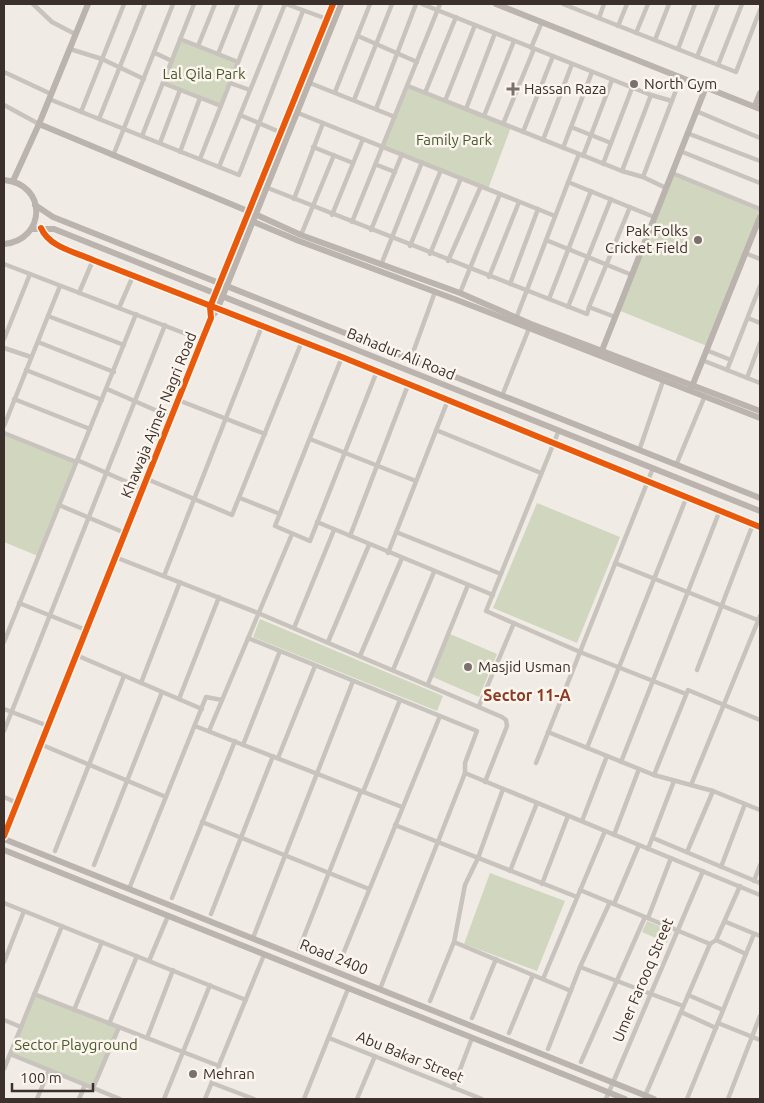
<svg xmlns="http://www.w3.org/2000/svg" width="764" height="1103" font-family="Ubuntu,sans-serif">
<rect width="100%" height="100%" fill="#f0ebe5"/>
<!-- green -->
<g fill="#d1d6bf">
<polygon points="180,39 238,62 221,106 163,83"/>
<polygon points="408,86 511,127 488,189 384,147"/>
<polygon points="672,173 760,209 760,216 707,346 618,310"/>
<polygon points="4,433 77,460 38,556 4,542"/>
<polygon points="537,503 620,537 577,643 493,608"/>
<polygon points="260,619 443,696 437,711 253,637"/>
<polygon points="450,634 497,654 479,697 433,677"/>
<polygon points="490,873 565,901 537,971 464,944"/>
<polygon points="647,921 672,931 667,943 642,932"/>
<polygon points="34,994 119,1027 93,1088 10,1054"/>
</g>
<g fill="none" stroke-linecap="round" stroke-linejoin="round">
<!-- street -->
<g stroke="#c9c3be" stroke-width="4.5">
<polyline points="33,4 52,22 75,34"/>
<polyline points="286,4 327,19"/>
<polyline points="422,4 651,95 672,101"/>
<polyline points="563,4 736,72 760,10"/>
<polyline points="599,18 604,4"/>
<polyline points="618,26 627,4"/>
<polyline points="636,33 648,4"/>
<polyline points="358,36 417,62"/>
<polyline points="180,39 238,62"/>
<polyline points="655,40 669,4"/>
<polyline points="198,46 215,4"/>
<polyline points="531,48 542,22"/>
<polyline points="70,49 102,59 144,79"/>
<polyline points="678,49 695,4"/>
<polyline points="155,53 172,61"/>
<polyline points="218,54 238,4"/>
<polyline points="697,57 718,4"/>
<polyline points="718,65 742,4"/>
<polyline points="4,72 51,94"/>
<polyline points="163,83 221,106"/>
<polyline points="230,83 250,90"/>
<polyline points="310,83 395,117"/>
<polyline points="408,86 622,171 643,177 666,188"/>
<polyline points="335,92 370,4"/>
<polyline points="425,93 456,17"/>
<polyline points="49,99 239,175 303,11"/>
<polyline points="354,100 392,4"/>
<polyline points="445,101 475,25"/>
<polyline points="4,105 39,124"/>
<polyline points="376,109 416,4"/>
<polyline points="466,109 495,33"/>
<polyline points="696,111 760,138"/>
<polyline points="81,112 124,4"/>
<polyline points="298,113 555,216"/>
<polyline points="240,115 282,133"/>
<polyline points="484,116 514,41"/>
<polyline points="99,119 145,4"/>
<polyline points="503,124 534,49"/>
<polyline points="571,127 611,143"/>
<polyline points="523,132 553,56"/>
<polyline points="687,133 760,161"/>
<polyline points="142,136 194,4"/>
<polyline points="543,140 572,64"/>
<polyline points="160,143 180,90"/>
<polyline points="313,147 353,163"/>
<polyline points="563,148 592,72"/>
<polyline points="680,151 760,183"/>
<polyline points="180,152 200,98"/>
<polyline points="113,156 173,4"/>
<polyline points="583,156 612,80"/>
<polyline points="200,159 261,4"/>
<polyline points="603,164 632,88"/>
<polyline points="377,165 395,172"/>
<polyline points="219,167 285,4"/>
<polyline points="622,171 651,95"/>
<polyline points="672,173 760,209"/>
<polyline points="643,177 681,77"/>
<polyline points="568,182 654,217"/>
<polyline points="268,188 587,314 589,307 615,317"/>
<polyline points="294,199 323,123"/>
<polyline points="332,215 363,139"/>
<polyline points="352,222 440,4"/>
<polyline points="42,228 44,235 54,244 210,307 342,357 760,527"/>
<polyline points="371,230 402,154"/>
<polyline points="301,235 334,155"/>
<polyline points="546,240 632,275"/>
<polyline points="410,246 441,170"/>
<polyline points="745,253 760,259"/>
<polyline points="430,254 461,178"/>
<polyline points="448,261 481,186"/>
<polyline points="4,264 202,340"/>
<polyline points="381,265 422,162"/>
<polyline points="489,277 519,202"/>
<polyline points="510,284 538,209"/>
<polyline points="79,293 93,260"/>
<polyline points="460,293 500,194"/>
<polyline points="549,299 591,191"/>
<polyline points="568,307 611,199"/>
<polyline points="589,307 630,207"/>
<polyline points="119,308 133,276"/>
<polyline points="48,316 124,345"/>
<polyline points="517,316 579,154"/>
<polyline points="748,318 760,323"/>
<polyline points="4,339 30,274"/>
<polyline points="38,342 114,372"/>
<polyline points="4,348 31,357"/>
<polyline points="706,350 731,360"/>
<polyline points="342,357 275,526 310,541 377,371"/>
<polyline points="411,358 435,292"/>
<polyline points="702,360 760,383"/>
<polyline points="26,370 102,400"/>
<polyline points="727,370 760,286"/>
<polyline points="747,378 760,343"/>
<polyline points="107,389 171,417"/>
<polyline points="502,396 530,326"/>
<polyline points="14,399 90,429"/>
<polyline points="178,400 265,434"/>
<polyline points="4,426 60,286"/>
<polyline points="436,430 541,473"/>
<polyline points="559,430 486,611 580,652 686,694"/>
<polyline points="4,433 76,462"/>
<polyline points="310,439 416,481"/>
<polyline points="640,448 663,381"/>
<polyline points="77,460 143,489"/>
<polyline points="677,463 704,398"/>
<polyline points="147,479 232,515 302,341"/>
<polyline points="240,498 280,514"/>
<polyline points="59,505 125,533"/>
<polyline points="317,522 493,595"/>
<polyline points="396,532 501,574"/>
<polyline points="350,536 408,385"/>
<polyline points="388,553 448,400"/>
<polyline points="115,557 258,613 502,717 506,720 507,726 485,782"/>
<polyline points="615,563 760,621"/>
<polyline points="164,576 262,326"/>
<polyline points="19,603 86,630"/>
<polyline points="294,628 334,530"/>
<polyline points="248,638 477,731 465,763 465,773 380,989"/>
<polyline points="4,642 136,314"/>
<polyline points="328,642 369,545"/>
<polyline points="76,655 202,709"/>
<polyline points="360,656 402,558"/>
<polyline points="393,670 434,572"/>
<polyline points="697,670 753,524"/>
<polyline points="141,683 180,582"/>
<polyline points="428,684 468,585"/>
<polyline points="179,699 219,597"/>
<polyline points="479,706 514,623"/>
<polyline points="4,709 48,726"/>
<polyline points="195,726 402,807"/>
<polyline points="4,731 165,325"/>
<polyline points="209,731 292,534"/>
<polyline points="548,732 654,775 713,791 760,810"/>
<polyline points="40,744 166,797"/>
<polyline points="243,745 280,651"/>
<polyline points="587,748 687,496"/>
<polyline points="278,758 315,666"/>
<polyline points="621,762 720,510"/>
<polyline points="536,763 653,468"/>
<polyline points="465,773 760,895"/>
<polyline points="654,775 688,690 760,720"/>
<polyline points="691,785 760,616"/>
<polyline points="363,792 400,700"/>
<polyline points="4,797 17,803"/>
<polyline points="582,821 607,756"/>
<polyline points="202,822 369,889"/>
<polyline points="395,825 577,897"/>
<polyline points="614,835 639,769"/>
<polyline points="653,838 760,883"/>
<polyline points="648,849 674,781"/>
<polyline points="55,851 124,676"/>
<polyline points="687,852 713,791"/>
<polyline points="94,865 162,692"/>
<polyline points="721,867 745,804"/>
<polyline points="510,871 537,803"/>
<polyline points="754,881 760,865"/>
<polyline points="542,884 568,816"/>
<polyline points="129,889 206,697 222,700"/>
<polyline points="580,890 710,944"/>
<polyline points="172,898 235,741"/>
<polyline points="4,903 246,1000"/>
<polyline points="614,904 639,845"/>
<polyline points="211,914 273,756"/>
<polyline points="648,918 671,858"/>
<polyline points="726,922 760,936"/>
<polyline points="253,938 353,681"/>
<polyline points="716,940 746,954"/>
<polyline points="454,942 571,991"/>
<polyline points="299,949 361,791"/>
<polyline points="149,961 168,916"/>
<polyline points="4,962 24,911"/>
<polyline points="339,964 440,716"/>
<polyline points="580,967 683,1006"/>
<polyline points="543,979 605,831"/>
<polyline points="34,994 219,1066"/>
<polyline points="688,995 723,1010"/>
<polyline points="430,1001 454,942 465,885 478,858 503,789"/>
<polyline points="74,1010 102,942"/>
<polyline points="681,1012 716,1028"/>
<polyline points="472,1018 496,959"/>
<polyline points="4,1020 21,1027"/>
<polyline points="718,1023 760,1040"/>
<polyline points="109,1024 137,956"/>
<polyline points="509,1033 533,975"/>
<polyline points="147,1038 173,970"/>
<polyline points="329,1038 482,1099"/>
<polyline points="548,1049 580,967 610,902"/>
<polyline points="10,1054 120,1099"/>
<polyline points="581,1062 645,917"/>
<polyline points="4,1069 62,926"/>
<polyline points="212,1083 254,1099"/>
<polyline points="93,1088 119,1027"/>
<polyline points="453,1088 472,1038"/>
<polyline points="645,1096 710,944 716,940 740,886"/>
<polyline points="37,1099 49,1070"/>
<polyline points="79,1099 85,1085"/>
<polyline points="164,1099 210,985"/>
<polyline points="205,1099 264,955"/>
<polyline points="304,1099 348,989"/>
<polyline points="357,1099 375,1056"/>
<polyline points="606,1099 703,871"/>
<polyline points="687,1099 754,934"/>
<polyline points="728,1099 760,1016"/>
</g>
<!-- secondary -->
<g stroke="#bab3ae" stroke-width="6">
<polyline points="496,4 760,109"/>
<polyline points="755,106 760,93"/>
<polyline points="39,124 250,212"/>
<path d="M4 180C48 184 46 240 4 244"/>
<polyline points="13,181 39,124 88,4"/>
<polyline points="35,205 53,217 760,498"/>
<polyline points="257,215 301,235 460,293 531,324 760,411"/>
<polyline points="254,222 299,241 457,300 760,418"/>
<polyline points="31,229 54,229 760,511"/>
<polyline points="211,318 217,310 341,4"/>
<polyline points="601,353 706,87"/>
<polyline points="691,389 760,217"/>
<polyline points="4,836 202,340 211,318 210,307 333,4"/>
<polyline points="4,839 654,1099"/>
<polyline points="4,850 625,1099"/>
</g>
<!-- cycleway casing -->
<g stroke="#fbf5ee" stroke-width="9">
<g id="cycleway">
<path d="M41 228C49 247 75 252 93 260L342 357 760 527"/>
<polyline points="4,836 202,340 211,318 210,307 333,4"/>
</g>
</g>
<!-- cycleway -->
<use href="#cycleway" stroke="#e8590c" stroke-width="6"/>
</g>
<!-- markers -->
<g fill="#7a716c" stroke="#fbf5ee" stroke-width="2">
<circle cx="634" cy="84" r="5"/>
<path d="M510.5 81.5h5v5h5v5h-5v5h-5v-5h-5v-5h5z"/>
<circle cx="698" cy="240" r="5"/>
<circle cx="468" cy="667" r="5"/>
<circle cx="193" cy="1074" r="5"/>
</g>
<g text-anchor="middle" stroke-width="5" stroke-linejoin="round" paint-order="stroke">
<!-- park labels -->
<g font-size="15" fill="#4a5a2e" stroke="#fbf5ee">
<text x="204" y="79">Lal Qila Park</text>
<text x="454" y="145">Family Park</text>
<text x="76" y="1050">Sector Playground</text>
</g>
<!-- poi labels -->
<g font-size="15" fill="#3b302b" stroke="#fbf5ee" text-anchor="start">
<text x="644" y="89">North Gym</text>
<text x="524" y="94">Hassan Raza</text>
<text x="688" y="236" text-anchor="end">Pak Folks<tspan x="688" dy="17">Cricket Field</tspan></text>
<text x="478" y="672">Masjid Usman</text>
<text x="203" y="1079">Mehran</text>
</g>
<!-- street labels -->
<g font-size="15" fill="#3b302b" stroke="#fbf5ee">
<text transform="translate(401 354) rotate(22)" y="5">Bahadur Ali Road</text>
<text transform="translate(159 415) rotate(-68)" y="5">Khawaja Ajmer Nagri Road</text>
<text transform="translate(334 957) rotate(22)" y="5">Road 2400</text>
<text transform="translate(643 980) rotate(-67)" y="5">Umer Farooq Street</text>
<text transform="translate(410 1057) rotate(22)" y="5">Abu Bakar Street</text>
</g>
<!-- neighbourhood labels -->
<g font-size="16" font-weight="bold" fill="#8c3b22" stroke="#fbf5ee">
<text x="527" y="701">Sector 11-A</text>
</g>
</g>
<!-- border -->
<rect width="764" height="1103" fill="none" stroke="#3b302b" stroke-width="10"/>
<!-- scale -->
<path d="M12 1083v8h81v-8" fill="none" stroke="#3b302b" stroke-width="2.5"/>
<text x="20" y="1083" font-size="15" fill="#3b302b" stroke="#fbf5ee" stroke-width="4" paint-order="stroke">100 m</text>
</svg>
